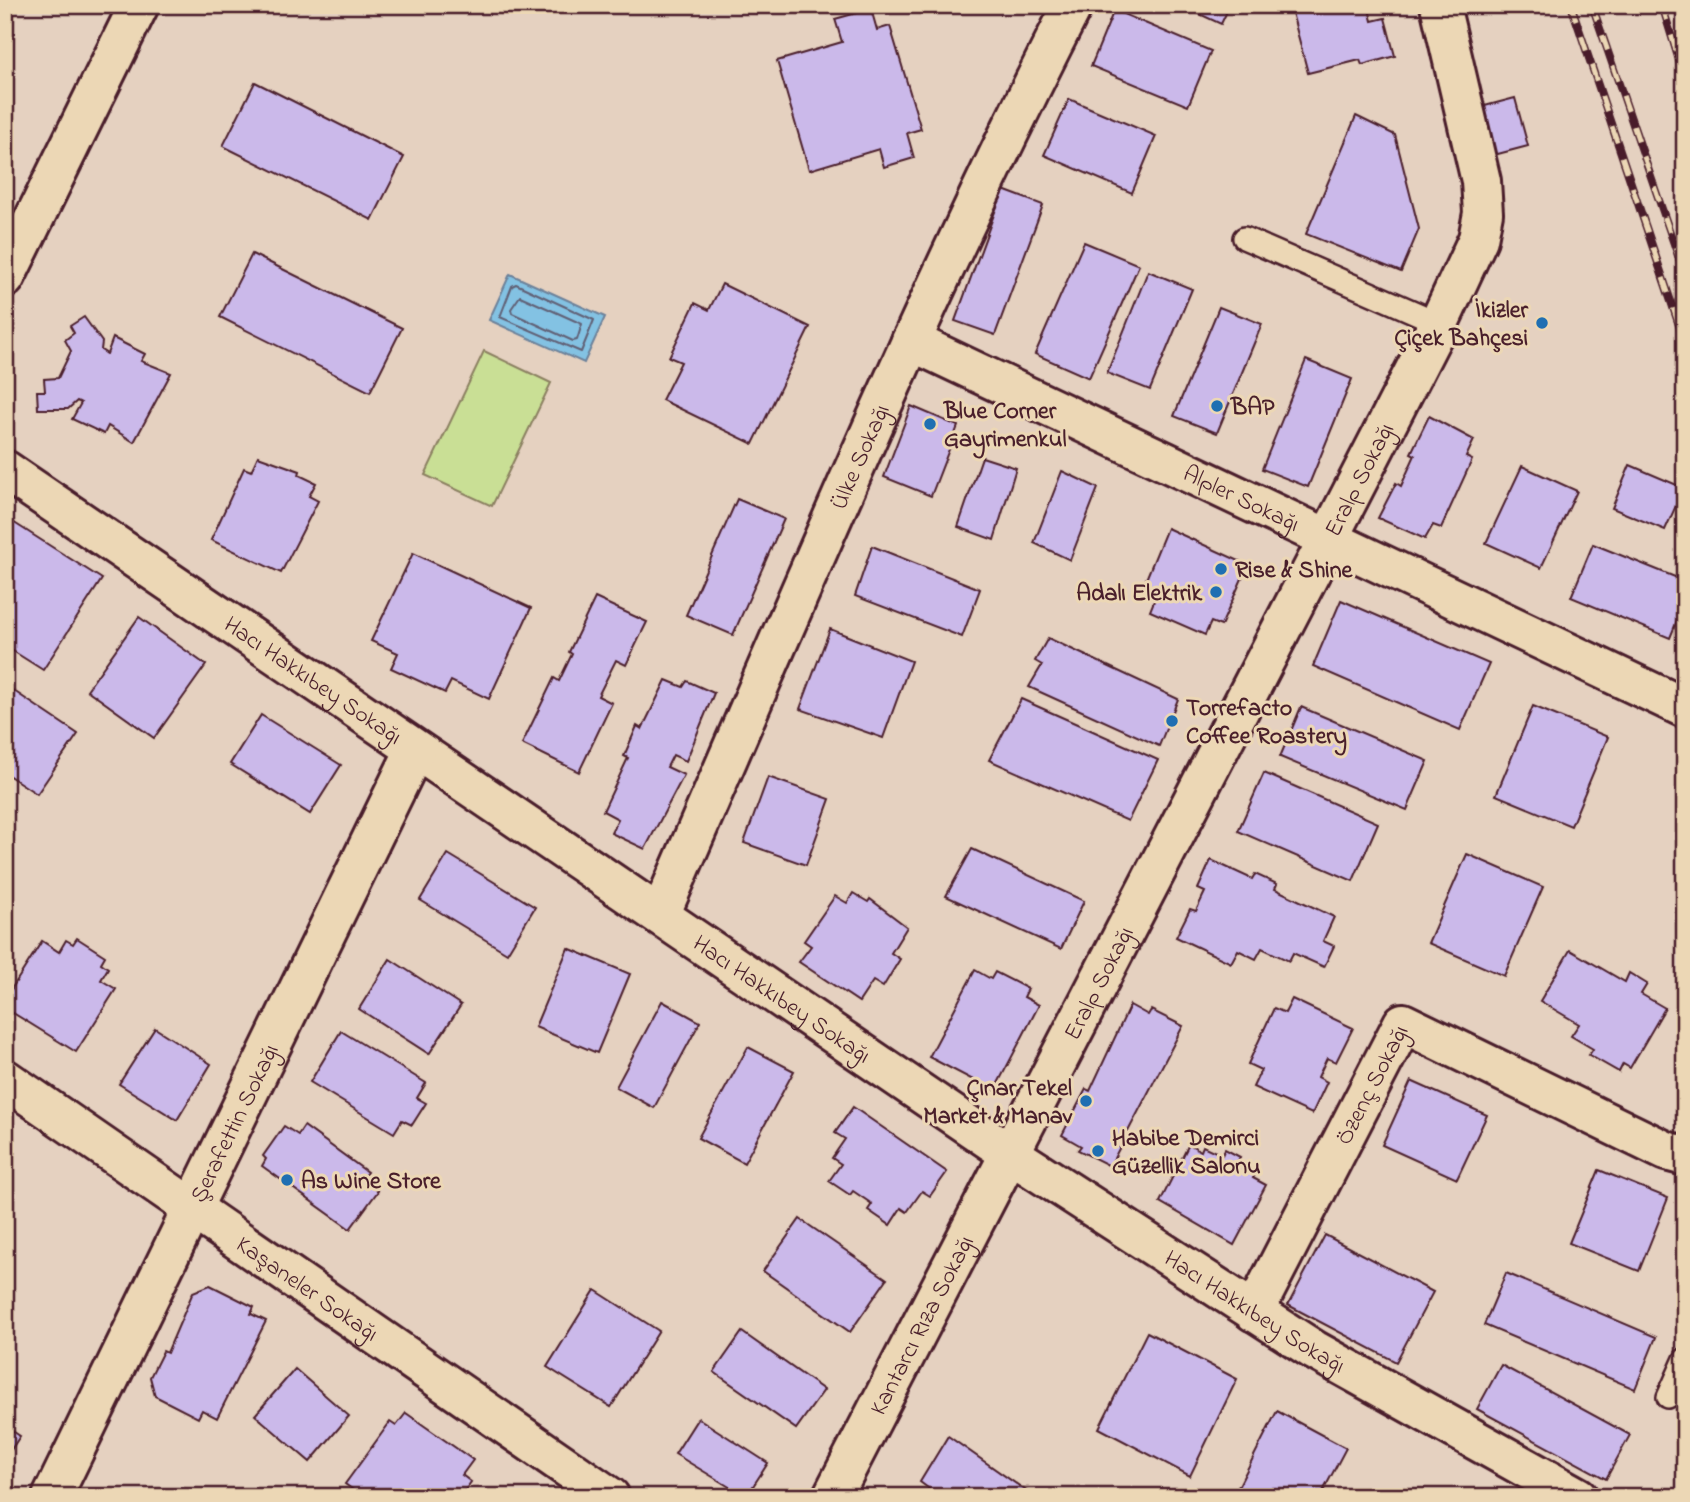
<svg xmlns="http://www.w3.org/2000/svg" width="1690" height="1502" font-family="'Indie Flower',sans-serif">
<rect width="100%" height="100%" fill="#e5d1c0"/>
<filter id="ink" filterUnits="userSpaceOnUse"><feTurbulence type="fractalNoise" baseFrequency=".0143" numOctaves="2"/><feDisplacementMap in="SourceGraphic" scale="14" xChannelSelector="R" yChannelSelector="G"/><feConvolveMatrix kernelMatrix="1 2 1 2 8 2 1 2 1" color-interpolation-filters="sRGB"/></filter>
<g filter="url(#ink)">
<!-- green -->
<polygon fill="#c9df95" stroke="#8a7f60" stroke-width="2" points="484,351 551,383 492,506 425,475"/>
<!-- water -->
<polygon fill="#83c2e3" stroke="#6c8199" stroke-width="2" points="510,274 605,317 584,363 489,320"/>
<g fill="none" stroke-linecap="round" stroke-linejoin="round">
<!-- shore -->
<g stroke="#616075" stroke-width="2">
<polygon points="516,284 594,320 581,352 500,317 512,286"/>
<polygon points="520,296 582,324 577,340 573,341 512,313 511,309"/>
</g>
</g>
<!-- building -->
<g fill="#cbb9ea" stroke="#4a1f2b" stroke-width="2">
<polygon points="1180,5 1230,5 1221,24"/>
<polygon points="1290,5 1368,5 1372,21 1385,18 1395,56 1362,65 1360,60 1308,73"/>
<polygon points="871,9 877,30 890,26 921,129 907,133 914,158 884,167 879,149 809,170 777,61 842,42 835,19"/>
<polygon points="1114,10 1211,51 1188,106 1091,66"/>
<polygon points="255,82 404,157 372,220 223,146"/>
<polygon points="1515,98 1528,146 1494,155 1481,107"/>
<polygon points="1069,99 1156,136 1132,193 1044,155"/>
<polygon points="1356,116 1395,135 1419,229 1401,272 1306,234"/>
<polygon points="1003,190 1043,205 995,335 955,321"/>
<polygon points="1084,242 1139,265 1089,378 1035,354"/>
<polygon points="252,254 402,328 370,392 220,317"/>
<polygon points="1148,271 1192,289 1150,390 1107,373"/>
<polygon points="722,284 810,327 753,444 662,400 681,362 669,357 695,303 709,310"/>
<polygon points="1219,307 1262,324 1217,433 1174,416"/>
<polygon points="84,317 102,342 101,350 107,354 113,338 145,354 141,361 171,373 134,442 108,426 104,434 72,419 81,403 77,401 68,409 38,409 37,391 45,391 44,379 58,378 71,351 65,340 74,333 70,326"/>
<polygon points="1306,360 1352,379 1308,487 1262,469"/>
<polygon points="911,406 958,426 931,496 884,477"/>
<polygon points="1429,416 1474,440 1466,457 1472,460 1441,528 1433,525 1425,539 1378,518 1396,483 1401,486 1415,455 1411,453"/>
<polygon points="258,456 300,471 299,475 316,483 309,496 318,501 281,573 211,540 244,468 251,471"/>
<polygon points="982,457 1016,468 994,540 958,527"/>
<polygon points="1630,465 1684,488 1665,530 1612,508"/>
<polygon points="1522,466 1577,491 1541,568 1486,543"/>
<polygon points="1062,471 1098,488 1070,560 1034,543"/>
<polygon points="737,499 784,519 733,635 686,615"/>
<polygon points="5,517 102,579 43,670 5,646"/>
<polygon points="1167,528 1248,565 1221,626 1211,622 1205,635 1150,611 1156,596 1142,589"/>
<polygon points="1593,544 1685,581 1685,601 1670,638 1571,597"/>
<polygon points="872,546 980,589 962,637 855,596"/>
<polygon points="413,553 531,608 489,699 451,681 445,693 391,668 398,653 371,641"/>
<polygon points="595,598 647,622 626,665 616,660 598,696 612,703 579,772 522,744 554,678 559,681 572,654 569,652"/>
<polygon points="1341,600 1489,664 1460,730 1313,666"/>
<polygon points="139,617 206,665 154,738 87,690"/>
<polygon points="830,629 911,661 883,738 800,709"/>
<polygon points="1048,638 1178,699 1159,746 1029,687 1042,665 1035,661"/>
<polygon points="666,680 683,687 687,681 714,693 686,761 673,755 667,767 684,775 645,849 611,833 618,819 603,811 628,758 624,756 637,726 642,729"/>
<polygon points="5,685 78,734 37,794 5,773"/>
<polygon points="1021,699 1158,760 1128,821 989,760"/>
<polygon points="1533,706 1608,737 1571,826 1496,795"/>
<polygon points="1301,707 1428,761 1407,810 1280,757"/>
<polygon points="261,715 341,765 310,814 230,764"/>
<polygon points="1264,773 1378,823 1353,881 1238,831"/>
<polygon points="768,777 830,799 806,865 744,843"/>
<polygon points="972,849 1084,901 1061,949 946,896"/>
<polygon points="448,854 535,907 507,953 420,900"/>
<polygon points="1467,854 1543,887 1504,976 1428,943"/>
<polygon points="1211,860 1252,879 1255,874 1277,884 1275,889 1334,917 1323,941 1334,946 1324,967 1293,953 1289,961 1262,948 1256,959 1238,950 1231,963 1176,937 1190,909 1196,911 1205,892 1198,889"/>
<polygon points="853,893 868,902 870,899 907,927 891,953 900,959 883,987 873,981 859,1002 799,962 811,946 804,941 835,896 847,903"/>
<polygon points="77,938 105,956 101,963 108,968 101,980 116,989 76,1052 5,1008 5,999 42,941 59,952 66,940 73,944"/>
<polygon points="568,948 630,974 597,1053 535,1027"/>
<polygon points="1570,950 1625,982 1629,973 1647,984 1641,994 1665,1008 1630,1068 1623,1064 1619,1072 1589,1055 1593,1049 1571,1036 1579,1024 1540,1001"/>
<polygon points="390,959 461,1005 429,1054 359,1009"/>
<polygon points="975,970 991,979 995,972 1028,989 1024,997 1039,1005 994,1091 929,1057"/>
<polygon points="1292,999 1353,1028 1336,1062 1327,1058 1318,1077 1327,1082 1312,1114 1253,1087 1261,1070 1248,1064 1274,1008 1285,1013"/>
<polygon points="662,1001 700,1022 654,1108 616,1087"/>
<polygon points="1130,1005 1148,1015 1151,1010 1183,1026 1110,1166 1078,1150 1081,1146 1062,1135 1086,1089 1090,1091"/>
<polygon points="155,1028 211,1064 177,1120 119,1084"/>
<polygon points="341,1031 426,1083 417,1098 426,1103 412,1125 402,1120 394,1133 310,1082"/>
<polygon points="748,1047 794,1071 744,1163 698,1138"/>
<polygon points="1411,1081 1487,1115 1457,1179 1382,1145"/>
<polygon points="853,1107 947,1172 930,1196 922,1191 907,1212 901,1208 890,1225 868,1210 872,1204 853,1191 850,1195 829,1181 841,1164 832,1158 845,1139 835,1133"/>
<polygon points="284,1126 298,1135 304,1126 367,1172 362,1179 378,1191 350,1229 262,1166 266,1159 263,1156"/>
<polygon points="1189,1144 1201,1151 1203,1146 1222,1155 1225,1149 1240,1157 1237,1163 1256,1173 1253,1178 1266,1185 1234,1245 1160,1202"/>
<polygon points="1599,1170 1668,1198 1639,1271 1569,1243"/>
<polygon points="800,1219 887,1279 850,1332 763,1271"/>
<polygon points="1325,1235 1433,1292 1396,1362 1288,1305"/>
<polygon points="1506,1273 1656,1337 1635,1389 1484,1325"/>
<polygon points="210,1285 254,1307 251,1314 266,1321 217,1418 202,1410 198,1418 155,1396 150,1377 163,1351 167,1353 193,1292"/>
<polygon points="595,1290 659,1331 611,1407 547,1367"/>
<polygon points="742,1332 824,1390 796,1429 714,1372"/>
<polygon points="1147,1332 1237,1379 1190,1476 1099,1428"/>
<polygon points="1501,1365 1630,1435 1606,1479 1477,1409"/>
<polygon points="295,1369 349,1416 310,1462 255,1415"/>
<polygon points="1277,1411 1346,1448 1320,1497 1233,1497"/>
<polygon points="406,1413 473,1460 462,1475 471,1482 460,1497 363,1497 345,1484 390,1422 396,1426"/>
<polygon points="698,1418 768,1463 746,1497 675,1454"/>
<polygon points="5,1426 20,1436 5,1459"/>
<polygon points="948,1436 1035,1497 940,1497 920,1482"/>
<polygon points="1404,1488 1423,1497 1400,1497"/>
</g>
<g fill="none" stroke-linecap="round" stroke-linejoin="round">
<!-- service casing -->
<g stroke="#4a1f2b" stroke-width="26">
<g id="service">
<polyline points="1244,238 1439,323"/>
<polyline points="1668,1397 1685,1359"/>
</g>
</g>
<!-- minor casing -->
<g stroke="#4a1f2b" stroke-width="44">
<g id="minor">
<path id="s1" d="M911 341 1685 708"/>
<path id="s2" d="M5 470 1012 1155 1314 1350 1578 1497"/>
<path id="s3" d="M660 915C793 610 921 301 1073 5"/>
<path id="s4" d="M1254 1312 1403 1023 1666 1151 1685 1156"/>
<path id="s5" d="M52 1497 415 750"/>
<path id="s6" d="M832 1497 1328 539 1439 323 1478 239 1483 213 1481 181 1440 5"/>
</g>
</g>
<!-- tertiary casing -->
<g stroke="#4a1f2b" stroke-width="44">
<g id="tertiary">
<path id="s7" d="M5 1079 610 1497"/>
</g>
</g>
<!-- secondary casing -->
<g stroke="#4a1f2b" stroke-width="44">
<polyline id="secondary" points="5,278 139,5"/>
</g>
<!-- service -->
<use href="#service" stroke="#ecd7b5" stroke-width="21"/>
<!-- minor -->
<use href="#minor" stroke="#ecd7b5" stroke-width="38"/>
<!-- tertiary -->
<use href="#tertiary" stroke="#ecd7b5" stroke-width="38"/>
<!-- secondary -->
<use href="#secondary" stroke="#ecd7b5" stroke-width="38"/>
<!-- rail casing -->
<g stroke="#4a1f2b" stroke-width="8">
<g id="rail">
<polyline points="1571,5 1685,343"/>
<polyline points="1592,5 1685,276"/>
<polyline points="1662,5 1685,80"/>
</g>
</g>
<!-- rail -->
<use href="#rail" stroke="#ecd7b5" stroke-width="5" stroke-dasharray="16" stroke-linecap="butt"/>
</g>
</g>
<!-- markers -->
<g fill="#1f6fb2" stroke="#ecd7b5" stroke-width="2.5">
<circle cx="1542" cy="323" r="7"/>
<circle cx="1217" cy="406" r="7"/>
<circle cx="930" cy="424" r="7"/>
<circle cx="1221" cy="569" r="7"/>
<circle cx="1216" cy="592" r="7"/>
<circle cx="1172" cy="721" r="7"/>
<circle cx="1086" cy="1101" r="7"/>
<circle cx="1098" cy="1151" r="7"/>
<circle cx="287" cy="1180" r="7"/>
</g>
<g text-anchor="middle" stroke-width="6" stroke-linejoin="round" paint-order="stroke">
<!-- poi labels -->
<g font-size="24" font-weight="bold" fill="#4a1f2b" stroke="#ecd7b5" text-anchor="start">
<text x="1528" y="317" text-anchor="end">İkizler<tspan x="1528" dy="28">Çiçek Bahçesi</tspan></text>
<text x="1231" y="414">BAP</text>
<text x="944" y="418">Blue Corner<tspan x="944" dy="28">Gayrimenkul</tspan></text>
<text x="1235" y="577">Rise &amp; Shine</text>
<text x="1202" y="600" text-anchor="end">Adalı Elektrik</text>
<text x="1186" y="715">Torrefacto<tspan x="1186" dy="28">Coffee Roastery</tspan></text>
<text x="1072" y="1095" text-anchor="end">Çınar Tekel<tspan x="1072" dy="28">Market &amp; Manav</tspan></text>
<text x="1112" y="1145">Habibe Demirci<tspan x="1112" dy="28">Güzellik Salonu</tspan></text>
<text x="301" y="1188">As Wine Store</text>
</g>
<!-- street labels -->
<g font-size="24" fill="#4a1f2b" stroke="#ecd7b5">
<text dy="8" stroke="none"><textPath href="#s3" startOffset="500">Ülke Sokağı</textPath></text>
<text dy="8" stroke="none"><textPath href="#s6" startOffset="1146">Eralp Sokağı</textPath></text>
<text dy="8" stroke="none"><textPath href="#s1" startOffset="366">Alpler Sokağı</textPath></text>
<text dy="8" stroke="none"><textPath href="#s2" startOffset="373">Hacı Hakkıbey Sokağı</textPath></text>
<text dy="8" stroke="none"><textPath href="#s6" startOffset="579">Eralp Sokağı</textPath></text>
<text dy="8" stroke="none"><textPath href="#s2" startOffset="940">Hacı Hakkıbey Sokağı</textPath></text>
<text dy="8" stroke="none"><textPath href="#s4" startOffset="256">Özenç Sokağı</textPath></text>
<text dy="8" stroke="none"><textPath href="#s5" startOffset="416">Şerafettin Sokağı</textPath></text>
<text dy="8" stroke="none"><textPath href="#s7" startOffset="368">Kaşaneler Sokağı</textPath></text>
<text dy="8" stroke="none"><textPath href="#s2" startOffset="1507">Hacı Hakkıbey Sokağı</textPath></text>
<text dy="8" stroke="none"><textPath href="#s6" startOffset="194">Kantarcı Rıza Sokağı</textPath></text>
</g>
</g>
<!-- margin -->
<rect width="1690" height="1502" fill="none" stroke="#ecd7b5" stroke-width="28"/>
<rect x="14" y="14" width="1662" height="1474" fill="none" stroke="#4a1f2b" stroke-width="2.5" filter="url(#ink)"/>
</svg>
